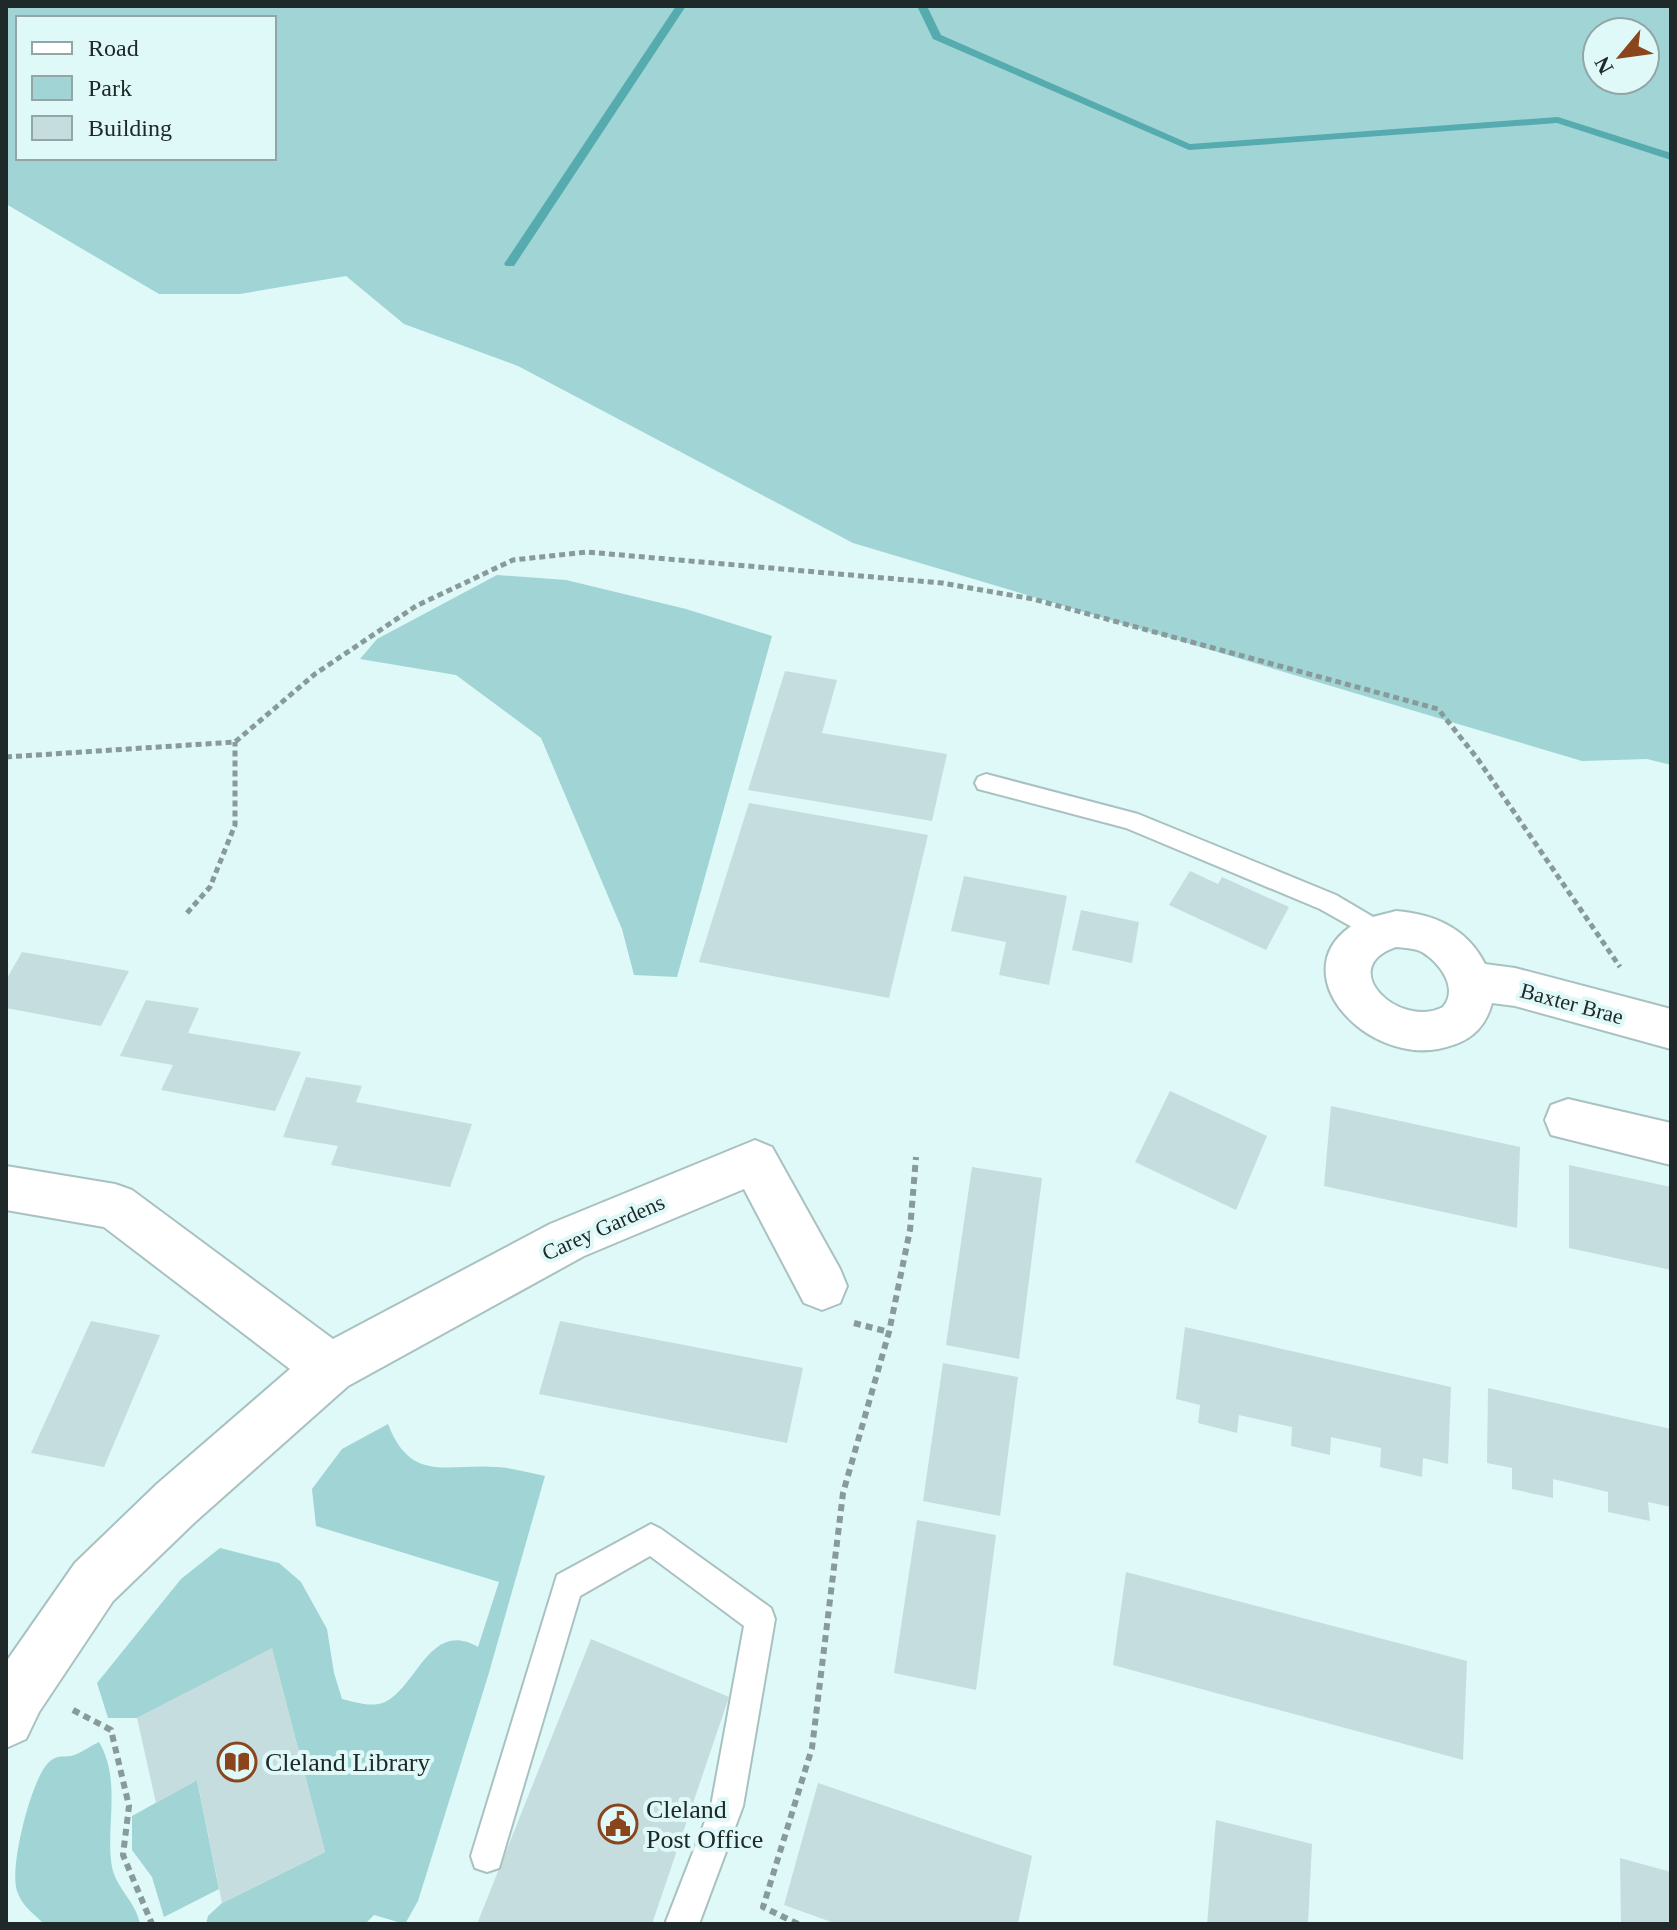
<svg xmlns="http://www.w3.org/2000/svg" width="1677" height="1930" font-family="Georgia,serif">
<rect width="100%" height="100%" fill="#dff8f8"/>
<!-- green -->
<g fill="#a1d4d5" fill-rule="evenodd">
<path d="M6 6H1671V765L1647 759 1582 761 853 543 518 366 404 324 346 276 240 294H159L6 204ZM18 18H274V158H18ZM1597 32H1645V80H1597Z"/>
<polygon points="497,575 566,580 686,609 772,636 677,977 634,975 622,929 541,738 456,675 360,659 377,639"/>
<path d="M388 1424C411 1484 447 1463 497 1467 513 1468 530 1473 545 1476L488 1676 418 1901 405 1924 374 1915 365 1924H206L208 1916 222 1903 325 1852 272 1649 137 1718H108L97 1683 181 1579 220 1548 279 1563 301 1582 327 1629 334 1673 342 1699C355 1702 371 1708 385 1702 417 1687 430 1619 478 1647L499 1582 316 1526 312 1489 342 1449Z"/>
<path d="M99 1742C122 1781 105 1828 112 1867 116 1888 136 1902 140 1924H44C33 1913 22 1906 17 1891 9 1868 31 1779 49 1762 57 1755 62 1757 71 1756 80 1754 90 1746 99 1742Z"/>
<polygon points="197,1780 219,1889 164,1917 152,1877 132,1850 132,1816"/>
</g>
<g fill="none" stroke-linecap="round" stroke-linejoin="round">
<!-- stream -->
<g fill="#55abae" fill-rule="evenodd">
<polygon points="676,6 686,6 514,266 506,266 504,264"/>
<polygon points="917,6 927,6 941,35 1190,144 1558,117 1671,153 1671,160 1557,123 1189,150 933,39"/>
</g>
</g>
<!-- building -->
<g fill="#c5ddde">
<polygon points="785,671 837,680 822,733 947,754 932,821 748,790"/>
<polygon points="749,803 928,835 889,998 699,962"/>
<polygon points="1190,871 1218,884 1222,877 1289,907 1266,950 1169,905"/>
<polygon points="964,876 1067,896 1049,985 999,975 1006,942 951,931"/>
<polygon points="1081,910 1139,922 1132,963 1072,950"/>
<polygon points="22,952 79,962 129,971 101,1026 6,1008 6,980"/>
<polygon points="146,1000 199,1008 188,1033 301,1052 275,1111 161,1090 173,1065 120,1056"/>
<polygon points="306,1077 362,1086 356,1102 472,1124 450,1187 331,1165 338,1146 283,1137"/>
<polygon points="1170,1091 1267,1136 1236,1210 1135,1162"/>
<polygon points="1331,1106 1520,1147 1517,1228 1324,1186"/>
<polygon points="1569,1165 1671,1187 1671,1270 1569,1248"/>
<polygon points="972,1167 1042,1178 1019,1359 946,1345"/>
<polygon points="91,1321 160,1335 104,1467 31,1453"/>
<polygon points="560,1321 803,1368 787,1443 539,1394"/>
<polygon points="1185,1327 1451,1387 1448,1464 1423,1458 1422,1477 1380,1467 1381,1448 1331,1437 1330,1455 1291,1446 1292,1427 1239,1415 1237,1433 1198,1423 1200,1405 1176,1399"/>
<polygon points="943,1363 1018,1377 1000,1516 923,1501"/>
<polygon points="1488,1388 1671,1429 1671,1507 1648,1502 1650,1521 1608,1512 1608,1492 1583,1486 1553,1479 1553,1498 1512,1489 1512,1468 1487,1463"/>
<polygon points="917,1520 996,1535 976,1690 894,1673"/>
<polygon points="1126,1572 1467,1661 1463,1760 1113,1665"/>
<polygon points="591,1639 729,1697 652,1924 477,1924"/>
<polygon points="272,1648 325,1852 222,1903 197,1780 156,1803 137,1718"/>
<polygon points="818,1783 1032,1856 1018,1924 837,1924 784,1905"/>
<polygon points="1216,1820 1312,1844 1308,1924 1207,1924"/>
<polygon points="1620,1858 1671,1872 1671,1924 1621,1924"/>
</g>
<g fill="none" stroke-linecap="round" stroke-linejoin="round">
<!-- lane casing -->
<g stroke="#a9c1c1" stroke-width="4">
<g id="lane">
<polygon points="986,774 1138,814 1336,895 1385,924 1389,931 1385,938 1377,941 1320,909 1126,828 978,789 975,783 978,777"/>
<polygon points="651,1524 661,1529 771,1608 775,1619 743,1806 699,1924 665,1924 711,1806 744,1626 650,1556 580,1596 499,1868 487,1872 475,1868 471,1856 557,1575"/>
</g>
</g>
<!-- street casing -->
<g stroke="#a9c1c1" stroke-width="4">
<g id="street">
<path d="M1396 911C1434 914 1467 928 1485 964L1515 968 1671 1009V1049L1515 1006 1492 1003C1486 1025 1474 1038 1453 1045 1375 1074 1280 977 1350 927 1362 918 1382 915 1396 911ZM1396 947C1405 948 1415 948 1422 952 1440 963 1459 988 1443 1007 1400 1030 1334 968 1396 947Z"/>
<polygon points="1568,1099 1671,1123 1671,1165 1551,1135 1545,1120 1551,1105"/>
<polygon points="755,1140 772,1147 840,1269 847,1286 840,1303 822,1310 804,1303 744,1189 584,1256 348,1386 195,1522 113,1601 39,1712 26,1739 6,1748 6,1662 75,1563 157,1484 290,1369 104,1227 6,1210 6,1166 115,1184 132,1190 333,1339 550,1224"/>
</g>
</g>
<!-- path-far1 -->
<g stroke="#889a9a" stroke-width="5" stroke-dasharray="6 4" stroke-linecap="butt">
<polyline points="6,757 235,742 315,674 416,606 513,560 587,552 942,583 1033,599 1438,709 1477,758 1620,967"/>
<polyline points="187,913 210,887 235,825 235,742"/>
</g>
<!-- path -->
<g stroke="#889a9a" stroke-width="6" stroke-dasharray="7 5" stroke-linecap="butt">
<polyline points="854,1323 889,1332"/>
<polyline points="73,1710 111,1730 129,1806 123,1855 152,1924"/>
<polyline points="798,1924 763,1907 812,1748 843,1493 889,1332 910,1230 916,1157"/>
</g>
<!-- lane -->
<use href="#lane" fill="#fff" fill-rule="evenodd"/>
<!-- street -->
<use href="#street" fill="#fff" fill-rule="evenodd"/>
</g>
<!-- icons -->
<defs>
<g id="library-ring" transform="scale(2)"><circle r="9.5" fill="#dff8f8" stroke="#8b451d" stroke-width="1.5"/><path d="M-6-4Q-3-5.5-.7-3.5V5Q-3 3-6 4ZM6-4Q3-5.5 .7-3.5V5Q3 3 6 4Z" fill="#8b451d"/></g>
<g id="civic-ring" transform="scale(2)"><circle r="9.5" fill="#dff8f8" stroke="#8b451d" stroke-width="1.5"/><path d="M-.6-6.5H3V-4.5H.6V-3L4-1V1h2V6H-6V1h2V-1L-.6-3ZM-1.2 2.5V6h2.4V2.5Z" fill="#8b451d"/></g>
</defs>
<g fill-rule="evenodd">
<use href="#library-ring" x="237" y="1762"/>
<use href="#civic-ring" x="618" y="1824"/>
</g>
<g text-anchor="middle" stroke-width="8" stroke-linejoin="round" paint-order="stroke">
<!-- street labels -->
<g font-size="22" fill="#202929" stroke="#dff8f8">
<text transform="translate(1572 1003) rotate(15)" y="8">Baxter Brae</text>
<text transform="translate(603 1227) rotate(-24)" y="8">Carey Gardens</text>
</g>
<!-- near-poi labels -->
<g font-size="26" fill="#202929" stroke="#dff8f8" text-anchor="start">
<text x="265" y="1771">Cleland Library</text>
<text x="646" y="1818">Cleland<tspan x="646" dy="30">Post Office</tspan></text>
</g>
</g>
<!-- border -->
<rect width="1677" height="1930" fill="none" stroke="#202929" stroke-width="16"/>
<!-- legend -->
<rect x="16" y="16" width="260" height="144" fill="#dff8f8" stroke="#93a5a5" stroke-width="2"/>
<rect x="32" y="42" width="40" height="12" fill="#ffffff" stroke="#93a5a5" stroke-width="2"/>
<text x="88" y="56" font-size="24" fill="#202929">Road</text>
<rect x="32" y="76" width="40" height="24" fill="#a1d4d5" stroke="#93a5a5" stroke-width="2"/>
<text x="88" y="96" font-size="24" fill="#202929">Park</text>
<rect x="32" y="116" width="40" height="24" fill="#c5ddde" stroke="#93a5a5" stroke-width="2"/>
<text x="88" y="136" font-size="24" fill="#202929">Building</text>
<!-- north arrow -->
<g transform="translate(1621 56) rotate(241)"><circle r="38" fill="#dff8f8" stroke="#93a5a5" stroke-width="2"/>
<path d="M0-6L14 30L0 20L-14 30Z" fill="#8b451d"/>
<text y="-12" font-size="22" font-weight="bold" text-anchor="middle" fill="#202929">N</text>
</g>
</svg>
